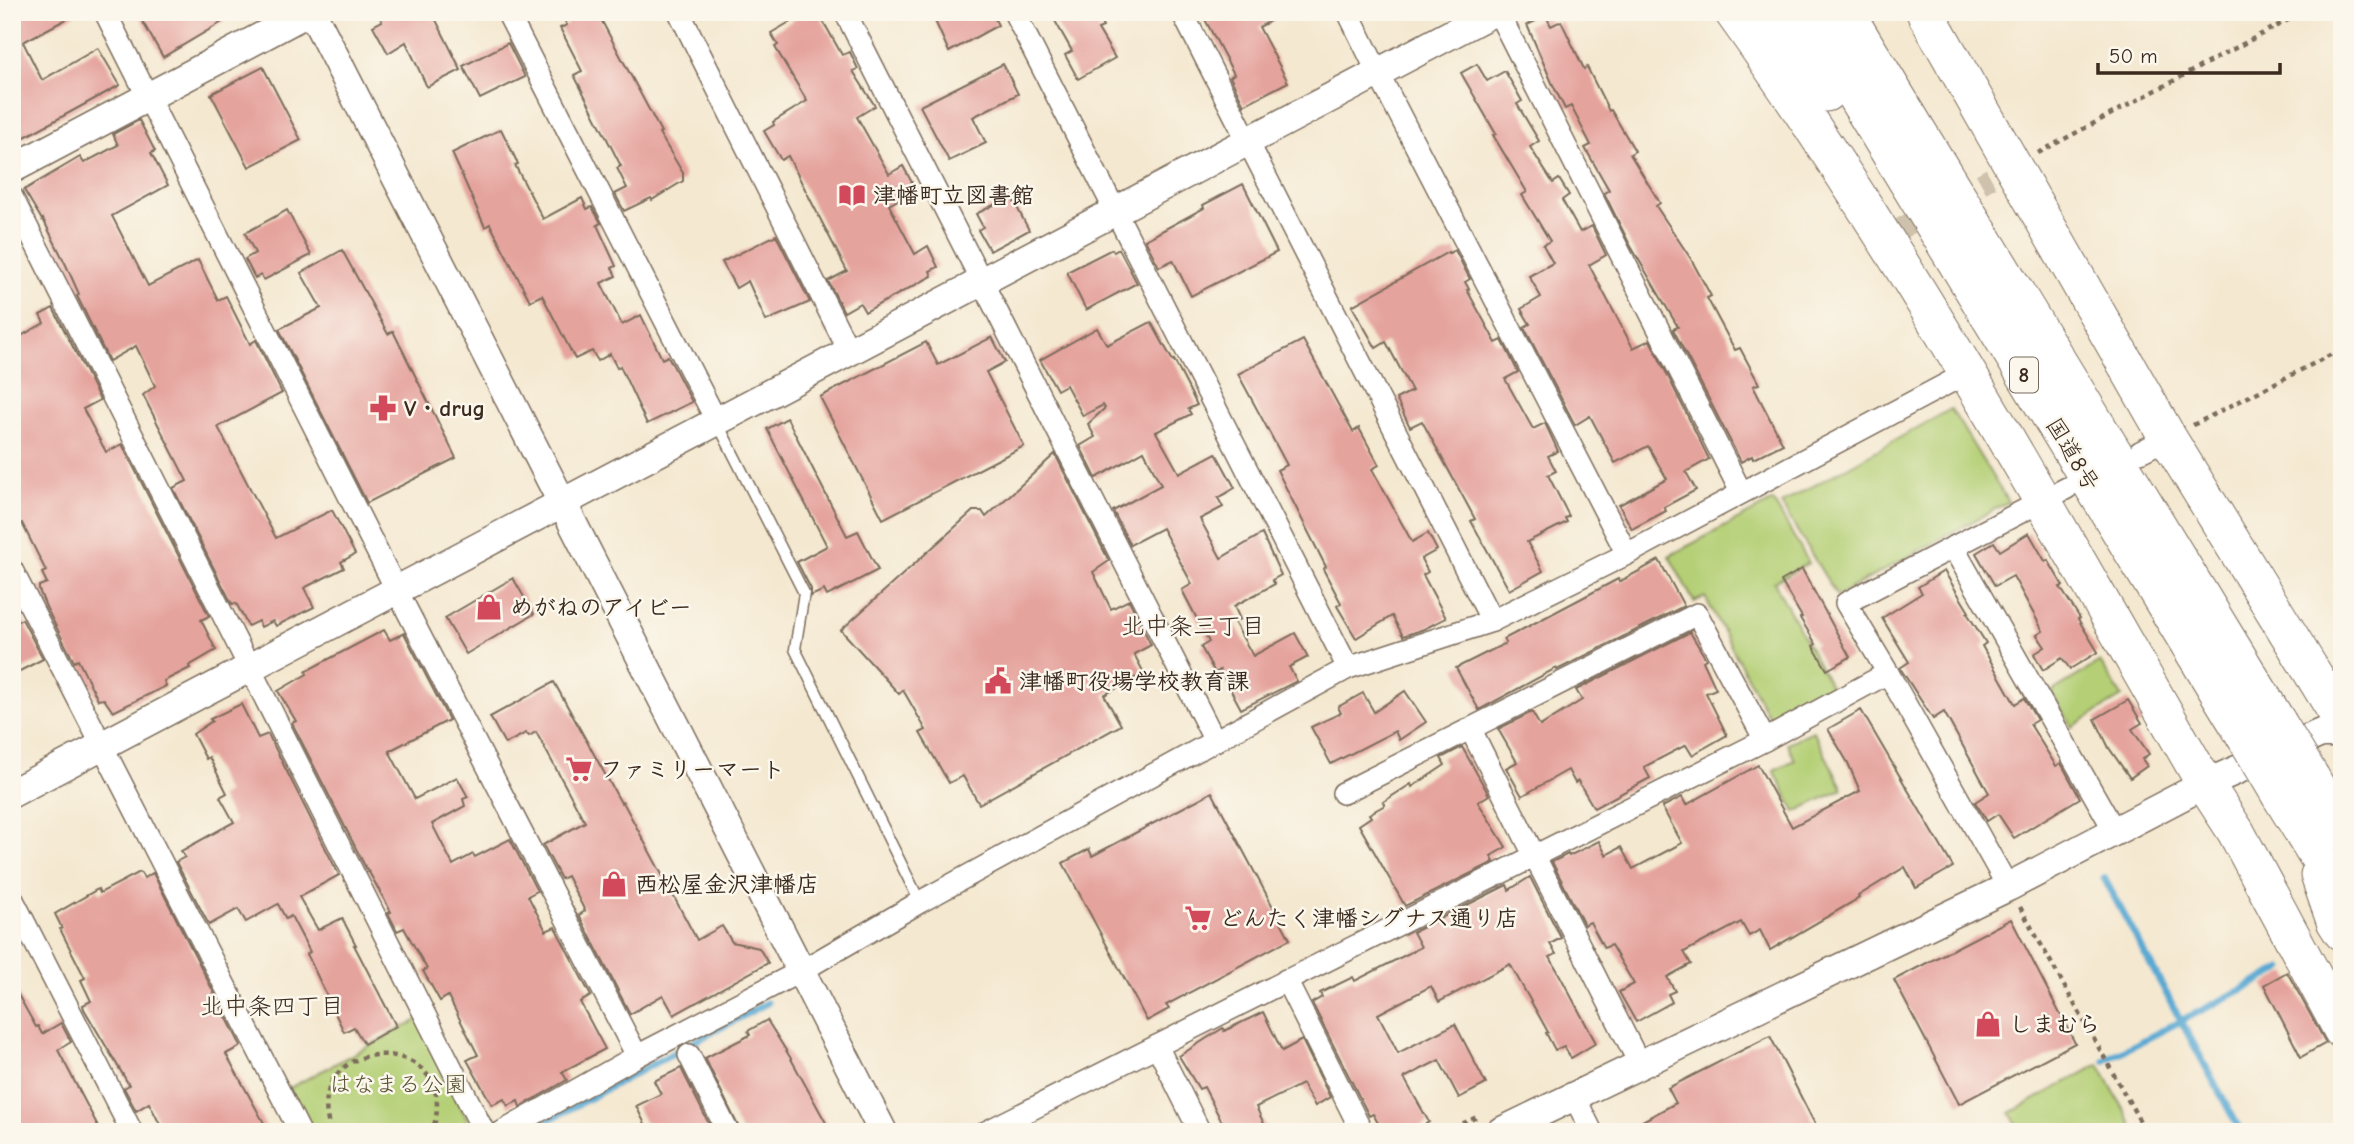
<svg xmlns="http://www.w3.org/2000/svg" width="2354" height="1144" font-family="'Comic Neue','Klee One',sans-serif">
<rect width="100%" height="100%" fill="#fbf7ec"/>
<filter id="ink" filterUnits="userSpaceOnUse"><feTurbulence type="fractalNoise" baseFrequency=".0143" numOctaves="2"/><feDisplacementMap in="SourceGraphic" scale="14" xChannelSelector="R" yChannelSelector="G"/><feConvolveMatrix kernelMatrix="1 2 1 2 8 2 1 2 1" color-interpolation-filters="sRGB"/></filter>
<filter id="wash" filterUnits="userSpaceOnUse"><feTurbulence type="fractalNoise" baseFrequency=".00686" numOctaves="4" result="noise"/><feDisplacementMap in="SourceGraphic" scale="28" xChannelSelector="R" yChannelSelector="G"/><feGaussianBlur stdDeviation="1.57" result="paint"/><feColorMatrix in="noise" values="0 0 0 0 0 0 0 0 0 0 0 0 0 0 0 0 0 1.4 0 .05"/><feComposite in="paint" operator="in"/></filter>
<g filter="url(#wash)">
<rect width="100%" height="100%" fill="#f4e8d0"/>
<!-- green -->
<g fill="#b4cf75" stroke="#787c4a" stroke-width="2">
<polygon points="1951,409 2008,502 1837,596 1781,504"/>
<polygon points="1773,501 1809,563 1774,582 1834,693 1782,719 1767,714 1705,597 1694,602 1669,556"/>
<polygon points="2100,662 2122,697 2072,727 2051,692"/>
<polygon points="1813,731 1843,789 1795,812 1774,770 1795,760 1787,743"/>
<polygon points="419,1019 471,1127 470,1132 306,1132 284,1091"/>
<polygon points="2099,1064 2136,1132 2021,1132 2010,1113"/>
</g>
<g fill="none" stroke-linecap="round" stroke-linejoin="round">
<!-- stream -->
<g stroke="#59a9d3" stroke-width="7">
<polyline points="2104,878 2241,1132"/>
<polyline points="2105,1060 2282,969"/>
<polyline points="526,1132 767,1003"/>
</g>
</g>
<g id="blocks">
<!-- building -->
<g fill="#e5a39d">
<polygon points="12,12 80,12 23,42 42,80 98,48 120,85 12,144"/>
<polygon points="137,12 239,12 163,57"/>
<polygon points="378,12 432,12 461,70 427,87 406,42 388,53 373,26 382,21"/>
<polygon points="560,12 597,12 661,132 659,133 683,173 683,181 652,200 651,198 624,211 615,194 627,188 617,168 621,166 574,75 582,71 560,28 567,25"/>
<polygon points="807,12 818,12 842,55 850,52 858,69 853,71 875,106 857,117 889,174 903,166 916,190 889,205 915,254 928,246 938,267 930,271 932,276 865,312 860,303 844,312 828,281 847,271 788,156 781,160 764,131 774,125 773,122 807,101 775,47 778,45 771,33"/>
<polygon points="931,12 991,12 998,25 949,52"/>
<polygon points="1050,12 1095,12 1103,27 1098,29 1115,58 1078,79 1065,55 1072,51"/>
<polygon points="1201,12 1287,12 1259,27 1288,82 1244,105 1230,77 1234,74"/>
<polygon points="1546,16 1551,26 1561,21 1584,69 1587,67 1609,111 1611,110 1635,151 1630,154 1660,203 1656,206 1691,259 1711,296 1707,298 1735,350 1740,348 1759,384 1753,386 1783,444 1753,459 1752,456 1741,462 1673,329 1678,327 1629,243 1604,193 1609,190 1585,148 1591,145 1571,106 1565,109 1553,85 1527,25"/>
<polygon points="508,43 525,77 480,99 463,66"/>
<polygon points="1003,64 1018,94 973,117 986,143 949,161 920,106"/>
<polygon points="1477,64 1487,81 1505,71 1522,101 1517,104 1539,141 1530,147 1553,183 1559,179 1569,195 1562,200 1580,232 1592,226 1606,255 1589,265 1633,348 1650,340 1709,459 1686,472 1696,490 1664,507 1666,511 1632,529 1619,505 1667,479 1648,446 1615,463 1590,416 1575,425 1524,327 1530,324 1521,309 1541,297 1529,276 1553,263 1543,245 1550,241 1522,195 1527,192 1493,135 1496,134 1461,73"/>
<polygon points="263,67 301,140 249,167 211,94"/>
<polygon points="139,120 155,151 151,153 168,185 112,216 148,286 198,260 218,300 226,296 250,344 256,340 282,393 218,427 276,538 332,510 355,554 341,562 344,568 304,588 314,607 276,626 273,621 261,627 258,621 248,626 236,603 232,604 173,488 187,481 143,395 155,386 136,346 109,361 77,296 79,294 66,265 43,219 42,220 24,190 80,157 84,163 118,145 113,134"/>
<polygon points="501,129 518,164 515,165 543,219 582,198 587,209 592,207 601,223 597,225 616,266 612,268 616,276 601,283 622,325 641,315 662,359 668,356 692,402 647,424 620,366 617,368 610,354 598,361 592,351 575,359 542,295 530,301 490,224 485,227 452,153"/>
<polygon points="1243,184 1277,252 1191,296 1173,260 1159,267 1145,240 1204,208 1203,205"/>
<polygon points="1011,196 1029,230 990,251 978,230 983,227 976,214"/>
<polygon points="287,210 311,255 264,280 261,275 255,278 245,259 255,253 245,233"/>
<polygon points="776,235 810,302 766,321 748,281 736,288 722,262"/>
<polygon points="1112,249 1114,252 1119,249 1137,283 1086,310 1067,272"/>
<polygon points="342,250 388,334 393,331 456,458 367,503 279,329 321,308 301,273"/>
<polygon points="1455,250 1470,279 1465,282 1469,289 1467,290 1496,343 1502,340 1518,372 1505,379 1533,429 1545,423 1558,451 1548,456 1556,471 1548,475 1569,516 1565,518 1567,522 1527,542 1543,571 1509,590 1471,521 1475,519 1422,421 1410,427 1396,399 1412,391 1386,342 1376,348 1352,306 1448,252 1449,253"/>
<polygon points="53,308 100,400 83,409 106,452 122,444 209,616 201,620 216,650 189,666 190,668 164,681 166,686 113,712 104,699 98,700 78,660 74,662 46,607 39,590 39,586 47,583 42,573 46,571 22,523 12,528 12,341 44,323 40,315"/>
<polygon points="1151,322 1173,361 1174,360 1197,405 1188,409 1191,414 1156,432 1179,473 1216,453 1235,488 1218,498 1223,507 1200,519 1221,558 1262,534 1281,575 1272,580 1275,584 1234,606 1240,619 1234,622 1253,656 1295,633 1308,657 1289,667 1297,681 1241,709 1220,670 1215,673 1201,647 1209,642 1182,590 1192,584 1162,528 1130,545 1113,511 1161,485 1144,451 1096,478 1080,446 1095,437 1088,424 1105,408 1103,405 1083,416 1066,385 1057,390 1040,360 1097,328 1107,345"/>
<polygon points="992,337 1005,362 986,372 1024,446 883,519 820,397 926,342 938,365"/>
<polygon points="1303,340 1353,432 1359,428 1379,465 1372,469 1412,542 1428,533 1437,550 1421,559 1428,572 1423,575 1446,618 1424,629 1403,636 1392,616 1356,638 1337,606 1341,603 1323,569 1326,567 1277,470 1287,465 1238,374"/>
<polygon points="787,418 847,536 858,531 878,570 827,596 824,590 811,596 811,589 797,562 827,546 767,429"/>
<polygon points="1055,454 1109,561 1093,572 1111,609 1129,600 1151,645 1134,654 1144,673 1104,695 1121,725 979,804 963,776 949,783 920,733 926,730 903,690 899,694 841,630 973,511 982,511 986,517"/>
<polygon points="2029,533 2045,561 2048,560 2063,586 2060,587 2080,618 2078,619 2098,652 2070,669 2062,658 2043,670 2034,654 2045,647 2037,635 2043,631 2013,576 1995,586 1976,553 1994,542 2000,551"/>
<polygon points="1659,560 1684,606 1557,670 1556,668 1479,710 1456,668 1506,643 1504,639 1527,627 1618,579 1619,582"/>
<polygon points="1802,569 1850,657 1827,670 1813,646 1816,644 1800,618 1802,617 1781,581"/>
<polygon points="1944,571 1969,612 1967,613 1986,643 1982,646 2015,704 2024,698 2037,720 2030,724 2056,766 2061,763 2080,798 2014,838 1998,814 1987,821 1975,802 1989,793 1944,712 1933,719 1900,668 1909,662 1882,618 1922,593 1918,587"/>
<polygon points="513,578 534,614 466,654 445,618"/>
<polygon points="22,619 43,659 12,675 12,624"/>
<polygon points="384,630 390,640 404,633 449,720 389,751 415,799 457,777 468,797 463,799 465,806 432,824 453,865 473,854 475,857 510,839 537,891 528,896 546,931 555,927 591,996 580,1002 605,1049 562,1072 567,1080 520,1107 518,1101 508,1106 504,1099 492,1105 467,1060 478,1055 448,996 440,1001 423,971 427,969 404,928 397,931 388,913 391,912 369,872 368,872 292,723 296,721 278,691 307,674 306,671"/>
<polygon points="1690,632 1706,659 1703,661 1716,689 1706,693 1727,735 1692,755 1686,745 1644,767 1650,778 1594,808 1578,781 1575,783 1568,770 1522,796 1506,768 1517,762 1498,729 1532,712 1540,726 1582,700 1576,690"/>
<polygon points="554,682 621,803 623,802 697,940 722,926 732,942 759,948 768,963 674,1015 663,995 630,1014 579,915 585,911 567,876 561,879 543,845 585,822 536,732 529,736 526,733 505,744 490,717"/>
<polygon points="1405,691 1426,722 1399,740 1395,731 1331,764 1311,727 1341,713 1338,707 1363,693 1374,712"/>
<polygon points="2128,700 2142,723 2132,729 2149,754 2142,759 2147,766 2130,778 2109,748 2095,719"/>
<polygon points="241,704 258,738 268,734 339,875 299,897 318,930 342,918 356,945 354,945 396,1026 364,1044 354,1027 344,1032 307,954 310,952 291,916 286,919 278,904 246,922 238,909 209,925 176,862 185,857 181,851 234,822 220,797 227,793 209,757 206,759 193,734 212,721 210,719"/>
<polygon points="1861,710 1953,867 1916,888 1905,867 1858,896 1859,898 1770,950 1760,930 1749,936 1741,922 1684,952 1691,964 1667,977 1675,991 1668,994 1672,1002 1636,1022 1619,992 1634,984 1611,945 1604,948 1590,922 1584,925 1552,862 1568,854 1569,856 1599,841 1606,855 1621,847 1633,869 1682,843 1662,807 1682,797 1686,805 1758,765 1792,827 1860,791 1848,763 1828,729"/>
<polygon points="1462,747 1489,795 1478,802 1506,847 1491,856 1494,862 1405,906 1359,825 1371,817 1369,814 1385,805 1383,802 1411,784 1412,787 1445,765 1441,758"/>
<polygon points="1212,792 1290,939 1166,1005 1169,1009 1147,1021 1063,863 1089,849 1092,856"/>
<polygon points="140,872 144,878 153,873 236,1036 241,1046 226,1054 269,1132 164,1132 149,1103 136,1111 124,1088 129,1085 84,1009 83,1005 91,1001 81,980 85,978 60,929 62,928 55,914 98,889 100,893"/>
<polygon points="1530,877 1561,938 1550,944 1556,954 1550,957 1596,1043 1571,1058 1564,1046 1555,1050 1546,1033 1548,1032 1510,964 1439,1002 1431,986 1378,1014 1398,1053 1455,1024 1486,1084 1459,1098 1439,1060 1404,1078 1429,1122 1411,1132 1383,1132 1373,1114 1369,1116 1312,1003 1322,997 1320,993 1353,977 1355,981 1421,947 1413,932 1507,885 1509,890"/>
<polygon points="2011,919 2075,1043 1959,1104 1894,980"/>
<polygon points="2287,972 2326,1043 2301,1057 2264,985"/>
<polygon points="12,984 36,1027 38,1026 42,1034 61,1023 71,1042 58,1050 101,1132 12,1132"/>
<polygon points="1263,1012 1282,1051 1302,1040 1330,1097 1315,1106 1302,1084 1256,1107 1268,1132 1227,1132 1204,1087 1199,1089 1179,1056 1223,1028 1224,1031"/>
<polygon points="767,1020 790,1057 831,1132 741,1132 705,1058 750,1035 748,1031"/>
<polygon points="1770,1036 1819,1132 1622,1132 1676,1103 1668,1088"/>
<polygon points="681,1068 713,1132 649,1132 636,1106 661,1094 654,1081"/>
</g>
</g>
</g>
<g filter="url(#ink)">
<use href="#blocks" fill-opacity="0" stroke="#7c6c5c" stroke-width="2"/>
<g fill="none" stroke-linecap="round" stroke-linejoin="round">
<!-- minor-tunnel -->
<polyline stroke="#cfc2ac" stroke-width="21" stroke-dasharray="21 10" stroke-linecap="butt" points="1900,229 1991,178"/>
<!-- service casing -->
<g stroke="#7c6c5c" stroke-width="13">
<polyline id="service" points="718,424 804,593 795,649 920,902"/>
</g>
<!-- minor casing -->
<g stroke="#7c6c5c" stroke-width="24">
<g id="minor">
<polyline points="105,12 396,589 637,1056"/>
<polyline points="507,12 716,420"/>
<polyline points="679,12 849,351"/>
<polyline points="845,12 1215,741"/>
<polyline points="1014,12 1348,668"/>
<polyline points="1182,12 1492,621"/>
<polyline points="1348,12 1378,73 1627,554"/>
<polyline points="1498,12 1741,492"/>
<polyline points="12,197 484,1132"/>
<polyline points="2140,452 2168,438"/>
<polyline points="1953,547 2114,830"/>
<polyline points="12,570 300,1132"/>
<polyline points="1471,730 1640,1065"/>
<polyline points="1765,740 1888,673"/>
<polyline points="2008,887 1888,673 1846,603 2067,488"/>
<polyline points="12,898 132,1132"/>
<polyline points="1286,980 1362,1132"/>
<polyline points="1157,1046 1200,1132"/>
<polyline points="689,1055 728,1132"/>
<polyline points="1574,1096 1592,1132"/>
<polyline points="502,1132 637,1056 801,971 920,902 1348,668 1492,621 1627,554 1969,372"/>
<polyline points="986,1132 1765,740 1697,614 1343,793"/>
</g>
</g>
<!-- tertiary casing -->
<g stroke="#7c6c5c" stroke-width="31">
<g id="tertiary">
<polyline points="312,12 883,1132"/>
<polyline points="12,169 308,12"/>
<polyline points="12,793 1493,12"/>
<polyline points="1500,1132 2008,887 2205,784 2321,733 2342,733"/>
</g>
</g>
<!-- trunk casing -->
<g stroke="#7c6c5c" stroke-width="39">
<g id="trunk">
<path d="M1733 12C1909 258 2055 522 2205 784L2236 832 2342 1030"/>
<polyline points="1771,12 1826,93"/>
<polyline points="1804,12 2245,736"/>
<polyline points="1845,12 2278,723"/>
<polyline points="1925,12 2168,438 2342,721"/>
<polyline points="2311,778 2342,832"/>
<polyline points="2280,795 2342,896"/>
<polyline points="2319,875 2335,921 2342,932"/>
</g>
</g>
<!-- path -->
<g stroke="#7c6c5c" stroke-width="4.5" stroke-dasharray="5 5" stroke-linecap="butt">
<polyline points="2038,153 2303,12"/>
<polyline points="2193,425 2342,349"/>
<polyline points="2020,907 2146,1132"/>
<path d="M331 1132C296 1029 468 1029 432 1132"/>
<polyline points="1444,1132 1479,1116"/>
</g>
<!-- service -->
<use href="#service" stroke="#fff" stroke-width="10"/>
<!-- minor -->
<use href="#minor" stroke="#fff" stroke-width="21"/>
<!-- tertiary -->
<use href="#tertiary" stroke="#fff" stroke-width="28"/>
<!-- trunk -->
<use href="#trunk" stroke="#fff" stroke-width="37"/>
<!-- trunk-bridge casing -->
<g stroke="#7c6c5c" stroke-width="39" stroke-linecap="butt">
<g id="trunk-bridge">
<polyline points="2278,723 2311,778"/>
<polyline points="2245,736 2280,795"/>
</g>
</g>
<!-- trunk-bridge -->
<use href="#trunk-bridge" stroke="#fff" stroke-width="37"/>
</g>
</g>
<!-- icons -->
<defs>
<g id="library-bare" transform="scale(2.1)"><path d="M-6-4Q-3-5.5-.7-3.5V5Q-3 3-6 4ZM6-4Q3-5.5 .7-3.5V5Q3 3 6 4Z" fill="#d1495b" stroke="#fbf7ec" stroke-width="2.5" paint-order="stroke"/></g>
<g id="pharmacy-bare" transform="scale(2.1)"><path d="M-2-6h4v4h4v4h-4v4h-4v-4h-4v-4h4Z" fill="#d1495b" stroke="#fbf7ec" stroke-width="2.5" paint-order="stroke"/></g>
<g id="shop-bare" transform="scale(2.1)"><path d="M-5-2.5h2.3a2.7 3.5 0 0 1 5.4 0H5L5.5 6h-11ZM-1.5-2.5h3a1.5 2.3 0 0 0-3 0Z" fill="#d1495b" stroke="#fbf7ec" stroke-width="2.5" paint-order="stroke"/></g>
<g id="civic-bare" transform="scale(2.1)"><path d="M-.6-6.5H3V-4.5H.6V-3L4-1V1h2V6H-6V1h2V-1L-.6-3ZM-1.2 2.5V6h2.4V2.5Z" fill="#d1495b" stroke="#fbf7ec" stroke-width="2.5" paint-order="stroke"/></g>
<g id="supermarket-bare" transform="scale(2.1)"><path d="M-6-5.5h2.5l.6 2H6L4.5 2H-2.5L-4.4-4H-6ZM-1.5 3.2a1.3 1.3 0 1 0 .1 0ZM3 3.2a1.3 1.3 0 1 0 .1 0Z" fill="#d1495b" stroke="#fbf7ec" stroke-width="2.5" paint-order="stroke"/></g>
</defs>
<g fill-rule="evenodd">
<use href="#library-bare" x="852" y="195"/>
<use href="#pharmacy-bare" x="383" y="408"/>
<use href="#shop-bare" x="489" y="607"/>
<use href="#civic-bare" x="998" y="681"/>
<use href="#supermarket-bare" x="579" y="769"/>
<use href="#shop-bare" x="614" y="884"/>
<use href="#supermarket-bare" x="1198" y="918"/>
<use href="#shop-bare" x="1988" y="1024"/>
</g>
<g text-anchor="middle" stroke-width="5" stroke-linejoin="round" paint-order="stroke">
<!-- shield labels -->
<rect fill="#fbf7ec" stroke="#75685c" stroke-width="2" x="2010" y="357.5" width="28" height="35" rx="5"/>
<g font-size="21" font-weight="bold" fill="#3b2a1e">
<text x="2024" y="382">8</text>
</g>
<!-- poi labels -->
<g font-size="23" font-weight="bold" fill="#3b2a1e" stroke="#fbf7ec" text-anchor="start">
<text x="873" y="203">津幡町立図書館</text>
<text x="404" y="416">V・drug</text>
<text x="510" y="615">めがねのアイビー</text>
<text x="1019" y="689">津幡町役場学校教育課</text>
<text x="600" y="777">ファミリーマート</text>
<text x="635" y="892">西松屋金沢津幡店</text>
<text x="1219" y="926">どんたく津幡シグナス通り店</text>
<text x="2009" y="1032">しまむら</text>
</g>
<!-- street labels -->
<g font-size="23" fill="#3b2a1e" stroke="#fbf7ec">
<text transform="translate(2073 454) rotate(59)" y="8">国道8号</text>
</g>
<!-- park labels -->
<g font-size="23" fill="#595334" stroke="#fbf7ec">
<text x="398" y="1092">はなまる公園</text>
</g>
<!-- neighbourhood labels -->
<g font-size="24" fill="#3b2a1e" stroke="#fbf7ec">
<text x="1193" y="634">北中条三丁目</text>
<text x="272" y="1014">北中条四丁目</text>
</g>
</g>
<!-- margin -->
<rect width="2354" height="1144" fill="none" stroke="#fbf7ec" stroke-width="42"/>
<!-- scale -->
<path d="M2098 63v10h182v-10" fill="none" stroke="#3b2a1e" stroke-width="3.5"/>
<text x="2109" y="63" font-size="21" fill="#3b2a1e" stroke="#fbf7ec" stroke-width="5" paint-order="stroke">50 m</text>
</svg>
